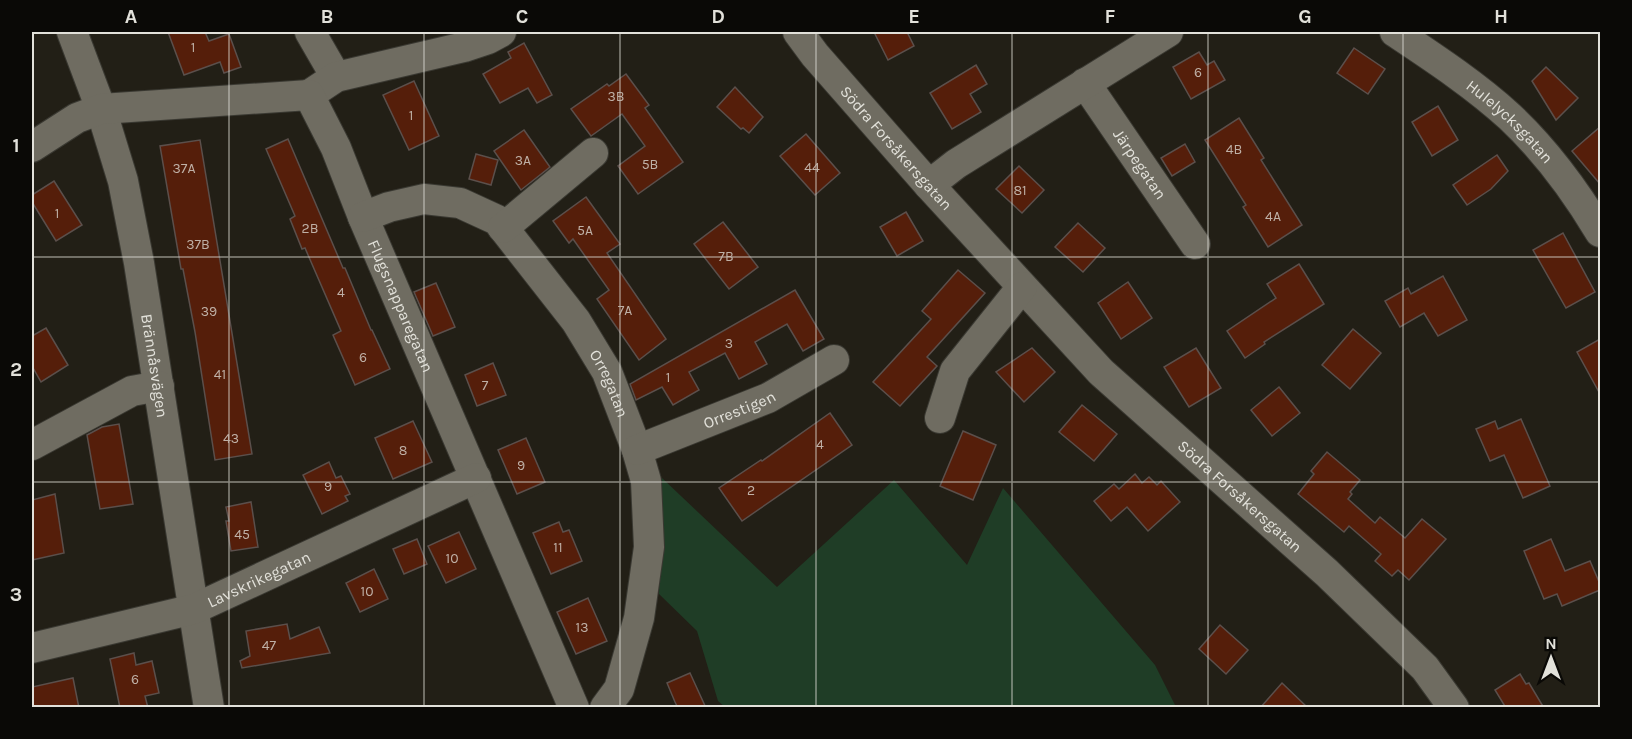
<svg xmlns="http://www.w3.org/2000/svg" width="1632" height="739" font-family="Karla,sans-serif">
<rect width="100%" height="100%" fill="#221f16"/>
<!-- green -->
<polygon fill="#1f3d26" points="662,478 777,587 894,480 967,565 1003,488 1155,665 1176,707 725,707 718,701 697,631 659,594"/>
<!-- building -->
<g fill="#551e0a" stroke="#5b4f4b" stroke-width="1.5">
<polygon points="168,32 205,32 209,41 229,34 241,67 224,73 220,62 184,75"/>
<polygon points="874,32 907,32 914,46 888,60"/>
<polygon points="524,43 552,95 537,103 528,88 500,103 483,74 511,58 508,52"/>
<polygon points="1354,48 1385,69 1368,94 1337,73"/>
<polygon points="1199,52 1207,65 1214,61 1225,80 1191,99 1173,67"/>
<polygon points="976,65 987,84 970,94 981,112 952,129 930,93"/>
<polygon points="1546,67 1578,98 1556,120 1532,81"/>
<polygon points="626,74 649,105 645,108 683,162 638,194 618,166 645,146 622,114 591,136 571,109 607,84 609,86"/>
<polygon points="414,81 439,136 409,150 383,95"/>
<polygon points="735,87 763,117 749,133 743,128 741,129 717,107"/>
<polygon points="1438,106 1458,140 1432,156 1412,122"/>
<polygon points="1239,118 1264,158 1261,160 1302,225 1268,247 1243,207 1246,205 1205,140"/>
<polygon points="1600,127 1600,184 1572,151"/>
<polygon points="524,130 550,167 521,190 494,151"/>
<polygon points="806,134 840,173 815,195 780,156"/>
<polygon points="288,139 343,268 345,268 371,330 372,330 390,369 355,385 333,335 341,331 305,248 302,249 290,219 295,216 266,149"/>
<polygon points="200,140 252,454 215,460 195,332 183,269 181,269 160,146"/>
<polygon points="1185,144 1195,162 1172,176 1161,158"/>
<polygon points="476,154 498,160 491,185 469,179"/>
<polygon points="1497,155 1508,171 1491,189 1467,205 1453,185"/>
<polygon points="1019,166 1044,190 1022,213 996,189"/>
<polygon points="54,181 82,225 56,241 32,202 32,195"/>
<polygon points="586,197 620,244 607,253 666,339 639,360 597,299 609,290 573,239 569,243 553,221"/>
<polygon points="906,212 923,241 897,256 880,227"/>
<polygon points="723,222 758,267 729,289 694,244"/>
<polygon points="1078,223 1105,248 1083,272 1055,247"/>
<polygon points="1563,233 1595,292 1566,308 1533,250"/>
<polygon points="1299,264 1324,304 1264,342 1265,344 1245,358 1227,331 1276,298 1267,284"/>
<polygon points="958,270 985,293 927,357 937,366 900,406 873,382 931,319 922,311"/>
<polygon points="1443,276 1467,320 1438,336 1424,313 1400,327 1385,301 1408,288 1411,294"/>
<polygon points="1128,282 1152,318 1121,339 1098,303"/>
<polygon points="436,283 455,327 433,336 414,292"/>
<polygon points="795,290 824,339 803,351 787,324 755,342 767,364 739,379 725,353 689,372 699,390 673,405 662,387 636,400 630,384"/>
<polygon points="46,328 68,365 41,382 32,366 32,336"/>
<polygon points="1353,329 1381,353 1350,389 1322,365"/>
<polygon points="1600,339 1600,394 1577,352"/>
<polygon points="1032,348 1055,372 1024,402 996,372"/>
<polygon points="1196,348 1221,388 1189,407 1164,367"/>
<polygon points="493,363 506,395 477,406 465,375"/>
<polygon points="1279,387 1300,413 1272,436 1251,410"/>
<polygon points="1082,405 1117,434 1094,461 1059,432"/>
<polygon points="830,413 852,445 742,521 719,488 761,460 762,461"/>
<polygon points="1521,419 1550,486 1523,498 1504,455 1490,461 1476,429 1495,421 1498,429"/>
<polygon points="413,421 432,462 393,479 375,438"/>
<polygon points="119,424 133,504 100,509 87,435 102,427"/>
<polygon points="963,431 996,445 973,500 940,486"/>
<polygon points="526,438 545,482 517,494 498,450"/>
<polygon points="1327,452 1360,480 1350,492 1352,494 1348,499 1375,523 1380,517 1405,538 1422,519 1446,539 1409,580 1398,570 1392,576 1375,561 1381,554 1349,526 1344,532 1298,494 1314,474 1311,471"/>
<polygon points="329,462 336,478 341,476 350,494 345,496 348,501 322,514 303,475"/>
<polygon points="1135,474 1142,483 1149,477 1157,485 1161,481 1180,502 1148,531 1127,507 1111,521 1094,501 1114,484 1119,489"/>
<polygon points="55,494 64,553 32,560 32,500"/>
<polygon points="251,502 258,547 231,551 226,521 229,521 226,507"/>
<polygon points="559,522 563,532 569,530 582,561 551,574 533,533"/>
<polygon points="459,532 476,569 446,583 428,546"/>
<polygon points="417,539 427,564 404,574 393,549"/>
<polygon points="1551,539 1565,571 1590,561 1600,584 1600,590 1562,606 1557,594 1544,599 1524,551"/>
<polygon points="374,569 388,599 360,612 346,583"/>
<polygon points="588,598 607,641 576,654 557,612"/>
<polygon points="287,624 290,639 319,627 330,653 242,668 240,661 250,656 246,631"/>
<polygon points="1220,625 1248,650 1226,674 1199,649"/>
<polygon points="134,653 136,665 152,661 159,693 145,696 148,708 120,708 110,659"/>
<polygon points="690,673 706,708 678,708 675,702 667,683"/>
<polygon points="1520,674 1526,684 1529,683 1544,708 1506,708 1495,690"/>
<polygon points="73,678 79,708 32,708 32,687"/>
<polygon points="1282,683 1308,708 1260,708"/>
</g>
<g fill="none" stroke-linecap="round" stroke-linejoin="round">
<!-- minor casing -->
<g stroke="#3a3932" stroke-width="32">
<g id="minor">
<path id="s1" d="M72 32 101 109 123 181 139 263 209 708"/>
<polyline points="310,32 336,77"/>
<path id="s2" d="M798 32 815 55 929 185 1101 372 1327 573 1425 668 1454 708"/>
<path id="s3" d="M1395 32C1434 58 1475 85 1510 117 1544 149 1576 192 1600 232"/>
<path id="s4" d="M1085 83 1195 244"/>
<polyline points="309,95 336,77 464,47 488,39 501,32"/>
<path id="s5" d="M32 147 77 118 101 109 309 95 336 148 363 217 574 708"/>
<polyline points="929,185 956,164 1168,32"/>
<path id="s6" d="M363 217 389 207 424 199 460 203 497 220 576 321 607 372 637 450 646 481 649 547 639 618 619 689 605 708"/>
<polyline points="503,228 593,153"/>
<polyline points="940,418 955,371 1022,287"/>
<polyline points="32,445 132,391 159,386"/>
<path id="s7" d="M637 450 768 398 834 360"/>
<path id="s8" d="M32 648 194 609 476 478"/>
</g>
</g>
<!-- minor -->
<use href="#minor" stroke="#6f6c61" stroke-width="30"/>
</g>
<!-- grid -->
<path fill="none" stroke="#e2e1da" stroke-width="1.5" stroke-opacity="0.55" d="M229 32V708M424 32V708M620 32V708M816 32V708M1012 32V708M1208 32V708M1403 32V708M32 257H1600M32 482H1600"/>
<g text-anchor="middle" stroke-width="4.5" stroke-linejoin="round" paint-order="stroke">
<!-- number labels -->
<g font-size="14" fill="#bfb0a6">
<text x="193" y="52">1</text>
<text x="1198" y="77">6</text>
<text x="616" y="101">3B</text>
<text x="411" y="120">1</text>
<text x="1234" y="154">4B</text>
<text x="523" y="165">3A</text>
<text x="650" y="169">5B</text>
<text x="812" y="172">44</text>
<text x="184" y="173">37A</text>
<text x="1020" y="195">81</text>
<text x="57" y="218">1</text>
<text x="1273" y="221">4A</text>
<text x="310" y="233">2B</text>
<text x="585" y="235">5A</text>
<text x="198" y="249">37B</text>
<text x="726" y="261">7B</text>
<text x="341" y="297">4</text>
<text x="625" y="315">7A</text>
<text x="209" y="316">39</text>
<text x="729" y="348">3</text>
<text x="363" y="362">6</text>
<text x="220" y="379">41</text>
<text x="668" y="382">1</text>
<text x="485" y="390">7</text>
<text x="231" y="443">43</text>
<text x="820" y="449">4</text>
<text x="403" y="455">8</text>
<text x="521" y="470">9</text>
<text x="328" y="491">9</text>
<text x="751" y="495">2</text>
<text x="242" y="539">45</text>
<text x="558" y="552">11</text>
<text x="452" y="563">10</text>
<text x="367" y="596">10</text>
<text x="582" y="632">13</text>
<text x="269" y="650">47</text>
<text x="135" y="684">6</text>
</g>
<!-- street labels -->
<g font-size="16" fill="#e2e1da" stroke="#0a0906">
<text dy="6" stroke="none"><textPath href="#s3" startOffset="146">Hulelycksgatan</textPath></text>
<text dy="6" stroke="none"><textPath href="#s2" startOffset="152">Södra Forsåkersgatan</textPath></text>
<text dy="6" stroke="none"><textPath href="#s4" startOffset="98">Järpegatan</textPath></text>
<text dy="6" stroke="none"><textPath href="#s5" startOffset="518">Flugsnapparegatan</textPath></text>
<text dy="6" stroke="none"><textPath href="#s1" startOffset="345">Brännåsvägen</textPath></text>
<text dy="6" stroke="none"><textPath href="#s6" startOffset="340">Orregatan</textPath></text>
<text dy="6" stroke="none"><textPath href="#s7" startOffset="110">Orrestigen</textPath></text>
<text dy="6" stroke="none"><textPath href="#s2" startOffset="642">Södra Forsåkersgatan</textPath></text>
<text dy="6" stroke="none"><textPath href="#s8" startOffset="238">Lavskrikegatan</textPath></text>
</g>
</g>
<!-- border -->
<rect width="1632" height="739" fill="none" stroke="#0a0906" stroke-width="66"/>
<!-- north arrow -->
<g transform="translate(1551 658)" stroke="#0a0906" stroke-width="4.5" paint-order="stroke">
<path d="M0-4.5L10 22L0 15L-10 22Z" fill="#e2e1da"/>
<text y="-9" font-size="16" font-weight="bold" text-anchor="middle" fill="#e2e1da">N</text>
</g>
<rect x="33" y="33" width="1566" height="673" fill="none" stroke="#e2e1da" stroke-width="2"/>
<g font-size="20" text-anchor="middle" font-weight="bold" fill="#e2e1da">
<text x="131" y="23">A</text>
<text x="327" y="23">B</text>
<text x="522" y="23">C</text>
<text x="718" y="23">D</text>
<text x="914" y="23">E</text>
<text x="1110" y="23">F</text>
<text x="1305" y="23">G</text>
<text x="1501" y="23">H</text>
<text x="16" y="152">1</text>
<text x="16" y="376">2</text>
<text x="16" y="601">3</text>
</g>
</svg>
